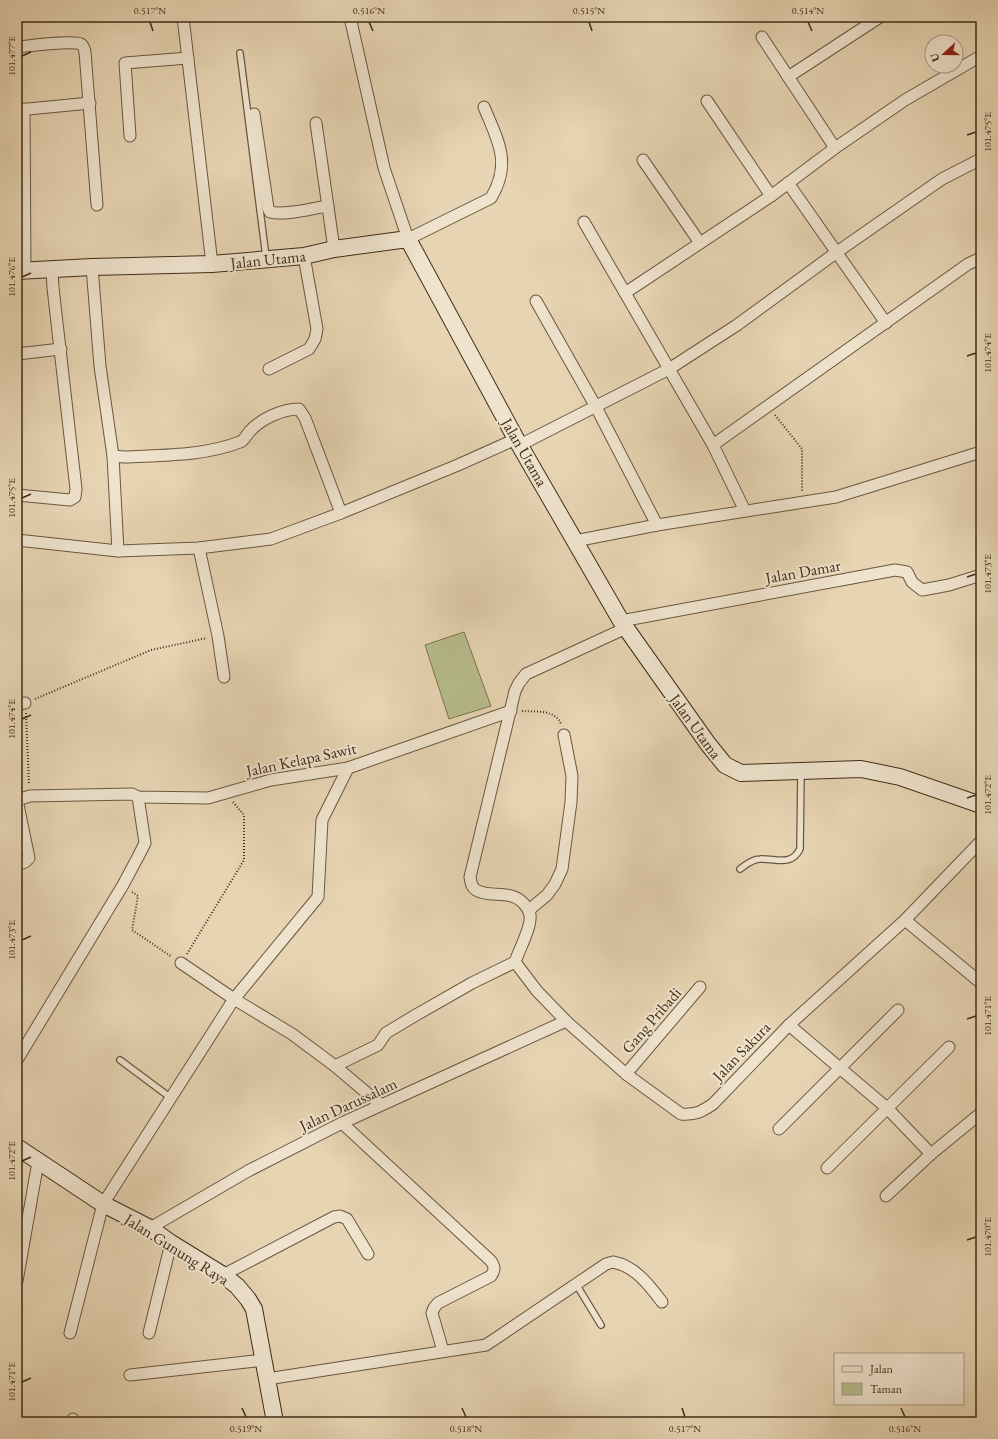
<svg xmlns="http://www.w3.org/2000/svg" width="998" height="1439" font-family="'EB Garamond',serif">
<rect width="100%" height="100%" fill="#e7d4b3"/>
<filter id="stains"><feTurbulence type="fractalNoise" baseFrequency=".005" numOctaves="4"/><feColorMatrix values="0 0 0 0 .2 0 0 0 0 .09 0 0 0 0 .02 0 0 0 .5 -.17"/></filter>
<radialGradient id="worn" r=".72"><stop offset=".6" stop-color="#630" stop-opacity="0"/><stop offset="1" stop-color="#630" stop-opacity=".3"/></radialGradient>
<!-- green -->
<polygon fill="#b7bc8c" stroke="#7b7452" points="464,632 491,706 449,719 425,645"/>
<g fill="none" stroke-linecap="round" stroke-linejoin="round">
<!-- lane casing -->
<g stroke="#69573e" stroke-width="8">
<g id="lane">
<polyline points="240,53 266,257"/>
<path d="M740 869C746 865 752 859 760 859 776 858 791 867 800 849L801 772"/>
<polyline points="120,1060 171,1098"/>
<polyline points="576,1284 601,1325"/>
</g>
</g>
<!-- street casing -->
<g stroke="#69573e" stroke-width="13">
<g id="street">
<polyline points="183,17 212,264"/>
<path d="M350 17 384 168 408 239 491 198C512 163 498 141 484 107"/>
<polyline points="762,37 835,148"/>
<path d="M17 47C29 46 71 40 81 44 84 46 84 49 85 52L97 205"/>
<polyline points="788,77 880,17"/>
<polyline points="707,101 771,196"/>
<polyline points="24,109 25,271"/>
<polyline points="18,110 90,103"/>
<path d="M254 114 268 208 270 212C284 216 313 208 328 206"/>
<polyline points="316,123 334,249"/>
<polyline points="130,136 125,63 188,58"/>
<polyline points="643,160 700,243"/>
<polyline points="788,183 886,323"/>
<polyline points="584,222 713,445 745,511"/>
<polyline points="92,267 100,366 113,456 118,551"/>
<polyline points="625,293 771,196 835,148 905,100 979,57"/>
<polyline points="536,301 596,407 657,525"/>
<polyline points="17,354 61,349"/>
<polyline points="269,369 309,349 315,339 317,329 304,256"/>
<polyline points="520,445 669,369 737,325 837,252 942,179 981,159"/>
<polyline points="713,445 968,264 981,258"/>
<path d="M113 456 124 457C162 455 204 456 240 442 244 441 246 435 250 431 261 419 282 409 299 409L305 418 341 513"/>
<polyline points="17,495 70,500 75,497 76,489 53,288 52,271"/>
<polyline points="17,540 118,551 199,548 271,539 341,513 458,465 516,439"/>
<polyline points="575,541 657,525 836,497 981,452"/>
<polyline points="199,548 218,636 224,677"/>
<polyline points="621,621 895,570 907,572 912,582 922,590 949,585 981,575"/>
<polyline points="17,704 25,703"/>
<polyline points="17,800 30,796 132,794 138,797 208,798 271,780 348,768 511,711"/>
<polyline points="17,865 25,862 29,858 17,800"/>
<polyline points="529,910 547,895 555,884 562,869 571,802 572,776 564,735"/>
<polyline points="905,920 981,983"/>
<path d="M515 962 537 991 566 1021 626 1074 681 1114C696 1115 701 1112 713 1104L789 1025 905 920 981 841"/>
<polyline points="181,963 234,999 292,1034 335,1066 381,1105"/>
<polyline points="789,1025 887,1108 931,1154 886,1196"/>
<polyline points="17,1060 123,885 139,855 145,843 138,797"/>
<path d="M335 1066 378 1045 386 1033 416 1015 472 983 515 962C519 950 530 930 530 919 531 913 528 909 525 905 511 888 491 899 476 890 471 887 471 882 470 877L515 691 519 683 526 674 626 628"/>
<polyline points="626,1074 700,987"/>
<path d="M342 1123 491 1261C495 1267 495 1270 491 1276L438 1303 434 1308 432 1313 443 1351"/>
<polyline points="779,1129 898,1010"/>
<polyline points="931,1154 981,1113"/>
<polyline points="827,1168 949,1047"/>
<polyline points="150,1228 248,1171 342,1123 566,1021"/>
<polyline points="223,1275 334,1217 340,1216 347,1219 368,1254"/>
<polyline points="17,1281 38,1162"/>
<polyline points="70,1333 103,1204 234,999 318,897 322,820 348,768"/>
<polyline points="149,1333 171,1243"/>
<polyline points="130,1375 264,1360"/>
<path d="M267 1379 486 1345 606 1264 613 1262C635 1266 649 1285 662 1302"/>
<polyline points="70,1422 73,1419"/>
</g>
</g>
<!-- secondary casing -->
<g stroke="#3f2d17" stroke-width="18">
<g id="secondary">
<polyline points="17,271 92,267 212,264 304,256 334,249 408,239 516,439 621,621 708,744 725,765 741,773 861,769 900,777 981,805"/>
<polyline points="17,1147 103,1204 150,1228 171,1243 223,1275 237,1286 248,1299 254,1309 275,1422"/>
</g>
</g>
<!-- path -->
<g stroke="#3f2d17" stroke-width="2" stroke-dasharray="1 2" stroke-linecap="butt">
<polyline points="775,415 802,449 802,491"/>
<polyline points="35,699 151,650 207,638"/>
<path d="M522 711C535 712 555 709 561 724"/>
<polyline points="26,713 29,785"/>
<polyline points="132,892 138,896 132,930 172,957"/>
<polyline points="187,954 244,860 244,815 233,802"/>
</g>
<!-- lane -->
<use href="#lane" stroke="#efe3ce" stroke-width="5.5"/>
<!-- street -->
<use href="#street" stroke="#efe3ce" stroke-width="11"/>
<!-- secondary -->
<use href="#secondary" stroke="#efe3ce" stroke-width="16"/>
</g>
<!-- ticks -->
<path fill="none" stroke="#3f2d17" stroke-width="1.5" d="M150 22 153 31M369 22 373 31M589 22 592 31M808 22 812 31M22 56 31 52M967 135 976 132M22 277 31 273M967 356 976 353M22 498 31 494M967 577 976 574M22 719 31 715M967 798 976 795M22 940 31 936M967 1019 976 1016M22 1161 31 1157M967 1240 976 1237M22 1382 31 1378M242 1408 246 1417M462 1408 466 1417M682 1408 685 1417M901 1408 905 1417"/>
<g text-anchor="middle" stroke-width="4" stroke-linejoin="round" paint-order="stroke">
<!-- street labels -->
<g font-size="16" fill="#3f2d17" stroke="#efe3ce">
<text transform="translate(268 259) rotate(-6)" y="6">Jalan Utama</text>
<text transform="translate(525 452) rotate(60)" y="6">Jalan Utama</text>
<text transform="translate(803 571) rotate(-10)" y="6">Jalan Damar</text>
<text transform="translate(696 726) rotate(54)" y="6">Jalan Utama</text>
<text transform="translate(301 759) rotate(-12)" y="6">Jalan Kelapa Sawit</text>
<text transform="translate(651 1020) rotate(-49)" y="6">Gang Pribadi</text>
<text transform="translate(741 1051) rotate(-46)" y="6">Jalan Sakura</text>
<text transform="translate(348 1104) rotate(-25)" y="6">Jalan Darussalam</text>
<text transform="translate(177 1249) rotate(32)" y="6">Jalan Gunung Raya</text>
</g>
</g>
<!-- margin -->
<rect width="998" height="1439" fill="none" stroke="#e7d4b3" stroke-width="44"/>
<!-- legend -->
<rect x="834" y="1353" width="130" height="52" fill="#efe3ce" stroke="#a99a85"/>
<rect x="842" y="1366" width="20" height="6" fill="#efe3ce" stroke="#a99a85"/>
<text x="870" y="1373" font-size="12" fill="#3f2d17">Jalan</text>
<rect x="842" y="1383" width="20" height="12" fill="#b7bc8c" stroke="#a99a85"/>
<text x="870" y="1393" font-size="12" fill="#3f2d17">Taman</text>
<!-- north arrow -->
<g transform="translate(944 54) rotate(249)"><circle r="19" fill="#efe3ce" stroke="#a99a85"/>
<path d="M0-3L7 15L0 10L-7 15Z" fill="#8f2418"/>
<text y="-6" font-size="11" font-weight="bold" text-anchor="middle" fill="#3f2d17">U</text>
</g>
<rect x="22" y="22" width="954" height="1395" fill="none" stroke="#3f2d17" stroke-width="1.5"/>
<g font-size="10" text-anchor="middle" fill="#3f2d17">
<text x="150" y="14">0.517°N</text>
<text x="369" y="14">0.516°N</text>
<text x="589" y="14">0.515°N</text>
<text x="808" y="14">0.514°N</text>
<text transform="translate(11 56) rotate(-90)" y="4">101.477°E</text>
<text transform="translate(987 132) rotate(-90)" y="4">101.475°E</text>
<text transform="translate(11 277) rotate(-90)" y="4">101.476°E</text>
<text transform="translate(987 353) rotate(-90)" y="4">101.474°E</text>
<text transform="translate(11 498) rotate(-90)" y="4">101.475°E</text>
<text transform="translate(987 574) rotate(-90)" y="4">101.473°E</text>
<text transform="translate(11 719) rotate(-90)" y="4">101.474°E</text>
<text transform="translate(987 795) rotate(-90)" y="4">101.472°E</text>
<text transform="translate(11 940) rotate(-90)" y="4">101.473°E</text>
<text transform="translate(987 1016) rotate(-90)" y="4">101.471°E</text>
<text transform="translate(11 1161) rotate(-90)" y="4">101.472°E</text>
<text transform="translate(987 1237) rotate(-90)" y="4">101.470°E</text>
<text transform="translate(11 1382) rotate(-90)" y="4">101.471°E</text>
<text x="246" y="1432">0.519°N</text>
<text x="466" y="1432">0.518°N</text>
<text x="685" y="1432">0.517°N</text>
<text x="905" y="1432">0.516°N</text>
</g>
<rect width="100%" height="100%" filter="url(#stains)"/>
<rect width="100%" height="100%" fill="url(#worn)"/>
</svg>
